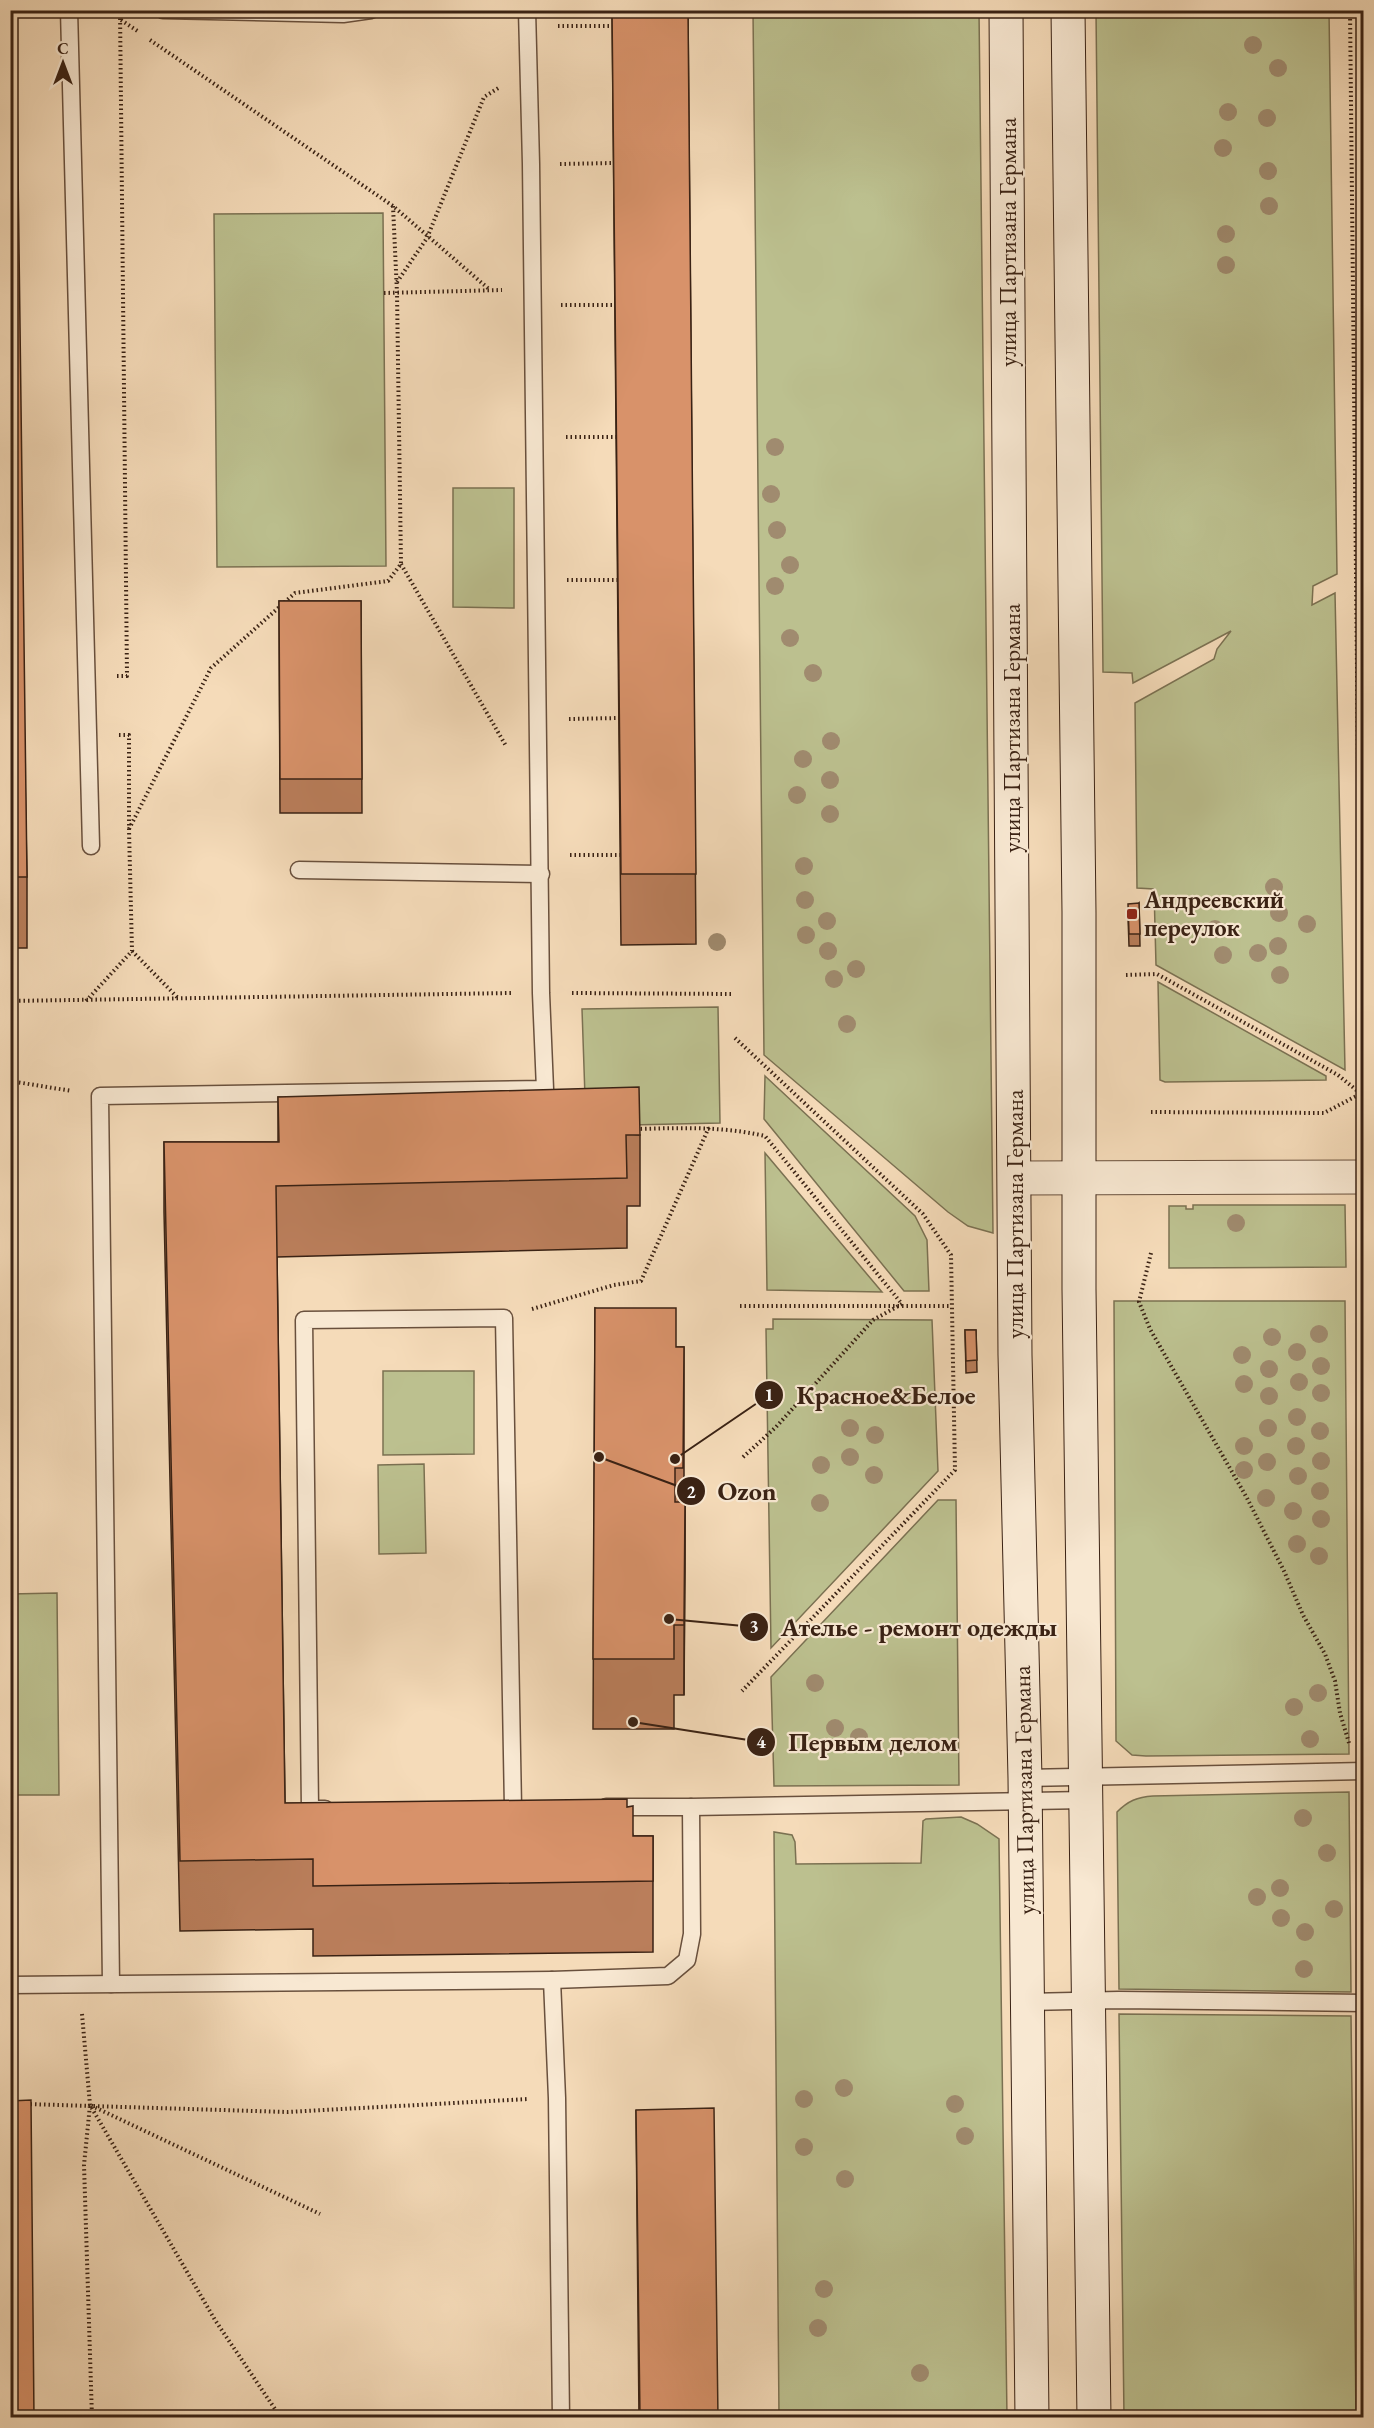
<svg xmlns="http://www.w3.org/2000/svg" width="1374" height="2428" font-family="'EB Garamond',serif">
<rect width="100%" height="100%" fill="#f5dbb9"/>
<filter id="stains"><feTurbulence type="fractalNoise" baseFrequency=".00333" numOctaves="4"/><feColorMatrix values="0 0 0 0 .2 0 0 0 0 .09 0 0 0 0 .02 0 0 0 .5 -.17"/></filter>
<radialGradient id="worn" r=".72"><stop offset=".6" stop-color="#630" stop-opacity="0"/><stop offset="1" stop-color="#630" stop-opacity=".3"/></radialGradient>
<!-- green -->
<g fill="#bcc08f" stroke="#7b7152" stroke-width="1.5">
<polygon points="753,11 979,11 993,1233 968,1226 948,1212 764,1055"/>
<polygon points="1096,11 1329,11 1337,574 1313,586 1312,605 1335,593 1345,1070 1156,965 1154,889 1137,888 1135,703 1214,659 1217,649 1231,631 1133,683 1132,673 1103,672"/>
<polygon points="383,213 386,566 217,567 214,214"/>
<polygon points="453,488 514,488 514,608 453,607"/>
<polygon points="1158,982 1326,1076 1326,1080 1165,1082 1160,1080"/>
<polygon points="718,1007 720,1123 586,1126 582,1009"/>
<polygon points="765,1076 915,1216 927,1240 929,1291 904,1291 764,1119"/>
<polygon points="765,1153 882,1292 767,1290"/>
<polygon points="1193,1205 1345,1205 1346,1267 1169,1268 1169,1206 1186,1206 1186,1209 1193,1209"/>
<polygon points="1114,1301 1345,1301 1349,1754 1146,1756 1132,1755 1116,1741"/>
<polygon points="773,1319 932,1320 938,1471 771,1648 766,1329 773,1329"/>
<polygon points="383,1371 474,1371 474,1454 383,1455"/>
<polygon points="424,1464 426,1553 379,1554 378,1465"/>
<polygon points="938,1500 956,1500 959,1785 774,1786 771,1677"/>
<polygon points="57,1593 59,1795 11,1795 11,1594"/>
<path d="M1349 1792 1351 1992 1119 1989 1117 1812C1128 1801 1137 1797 1153 1796Z"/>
<polygon points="961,1817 977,1824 999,1839 1007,2417 779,2417 774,1832 792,1835 795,1842 796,1864 921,1863 923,1821 926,1819"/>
<polygon points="1119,2014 1351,2016 1356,2417 1124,2417"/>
</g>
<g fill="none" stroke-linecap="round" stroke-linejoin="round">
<!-- lane casing -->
<g stroke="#69503d" stroke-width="19">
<g id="lane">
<polyline points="69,10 91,846"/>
<polyline points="163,10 343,14 371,10"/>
<polyline points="299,870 541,874"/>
<polyline points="1025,1778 1364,1771"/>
<polyline points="691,1807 1086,1800"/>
<polyline points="325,1809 310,1809 304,1320 504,1318 513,1808"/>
<polyline points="552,1980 668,1976 687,1960 692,1934 691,1807 606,1807"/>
<polyline points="111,1984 100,1096 545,1089 541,993 531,164 527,10"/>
<polyline points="10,1985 552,1980 557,2098 561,2418"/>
<polyline points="1027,2002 1119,2000 1364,2003"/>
</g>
</g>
<!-- street casing -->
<g stroke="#69503d" stroke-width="35">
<polyline id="street" points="1015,1178 1364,1177"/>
</g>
<!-- secondary casing -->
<g stroke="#3a2214" stroke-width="35">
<g id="secondary">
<polyline points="1006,10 1015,1355 1025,1778 1032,2418"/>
<polyline points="1068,10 1079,912 1079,1289 1094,2418"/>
</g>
</g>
<!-- path -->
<g stroke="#3a2214" stroke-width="4" stroke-dasharray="1.5 3" stroke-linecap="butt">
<polyline points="1350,10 1362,1138"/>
<polyline points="121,20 139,32"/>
<polyline points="558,26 612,26"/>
<polyline points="150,40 393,206 490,290"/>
<polyline points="560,164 613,163"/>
<polyline points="397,282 427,238 484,97 500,87"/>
<polyline points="384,293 502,290"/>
<polyline points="561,305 615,305"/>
<polyline points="566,437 616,437"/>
<polyline points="401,564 506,746"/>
<polyline points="567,580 617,580"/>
<polyline points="117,676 127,676 120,10"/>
<polyline points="569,719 619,718"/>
<polyline points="129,829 211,668 295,593 388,581 401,564 397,293 393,206"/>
<polyline points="570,855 620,855"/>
<polyline points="132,951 178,998"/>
<polyline points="1126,975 1157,974 1338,1075 1360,1093"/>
<polyline points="572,993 733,994"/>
<polyline points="10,1001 511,993"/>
<polyline points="86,1001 132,951 129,830 129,735 117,735"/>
<polyline points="735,1038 923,1214 951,1255 955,1470 742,1691"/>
<polyline points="10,1081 72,1091"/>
<polyline points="1151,1112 1324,1113 1362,1093"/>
<path d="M636 1129C680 1128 722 1126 765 1136L902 1304 873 1320 776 1427 741 1459"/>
<polyline points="1363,1215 1364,1274"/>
<polyline points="1151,1253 1139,1302 1150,1329 1170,1364 1247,1498 1284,1571 1303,1615 1325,1654 1335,1681 1340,1713 1349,1743"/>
<polyline points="740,1306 951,1306"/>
<polyline points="532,1309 614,1285 641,1281 709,1127"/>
<polyline points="82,2014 90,2105 215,2320 281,2418"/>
<polyline points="26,2104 287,2112 528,2099"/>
<polyline points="92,2418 84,2165 90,2105 320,2214"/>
</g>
<!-- lane -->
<use href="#lane" stroke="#f8e8d2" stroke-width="16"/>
<!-- street -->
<use href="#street" stroke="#f8e8d2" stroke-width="33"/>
<!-- secondary -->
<use href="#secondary" stroke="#f8e8d2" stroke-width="33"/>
</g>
<!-- trees -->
<g fill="#a08b6f">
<circle cx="1253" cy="45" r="9"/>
<circle cx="1278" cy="68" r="9"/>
<circle cx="1228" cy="112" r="9"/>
<circle cx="1267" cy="118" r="9"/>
<circle cx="1223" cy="148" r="9"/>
<circle cx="1268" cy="171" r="9"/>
<circle cx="1269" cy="206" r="9"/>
<circle cx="1226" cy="234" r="9"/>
<circle cx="1226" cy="265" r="9"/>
<circle cx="775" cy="447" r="9"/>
<circle cx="771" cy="494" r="9"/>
<circle cx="777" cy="530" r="9"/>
<circle cx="790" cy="565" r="9"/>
<circle cx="775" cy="586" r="9"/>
<circle cx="790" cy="638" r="9"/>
<circle cx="813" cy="673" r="9"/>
<circle cx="831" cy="741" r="9"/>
<circle cx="803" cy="759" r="9"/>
<circle cx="830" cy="780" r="9"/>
<circle cx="797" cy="795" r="9"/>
<circle cx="830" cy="814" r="9"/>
<circle cx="804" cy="866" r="9"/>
<circle cx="1274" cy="887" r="9"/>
<circle cx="805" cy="900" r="9"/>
<circle cx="1279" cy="913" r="9"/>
<circle cx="827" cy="921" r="9"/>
<circle cx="1307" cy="924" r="9"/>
<circle cx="1215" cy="929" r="9"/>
<circle cx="806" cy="935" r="9"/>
<circle cx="717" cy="942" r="9"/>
<circle cx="1278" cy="946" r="9"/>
<circle cx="828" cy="951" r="9"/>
<circle cx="1258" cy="953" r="9"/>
<circle cx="1223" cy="955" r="9"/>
<circle cx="856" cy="969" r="9"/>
<circle cx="1280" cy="975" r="9"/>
<circle cx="834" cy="979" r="9"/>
<circle cx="847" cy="1024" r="9"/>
<circle cx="1236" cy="1223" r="9"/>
<circle cx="1319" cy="1334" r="9"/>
<circle cx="1272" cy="1337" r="9"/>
<circle cx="1297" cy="1352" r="9"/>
<circle cx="1242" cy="1355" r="9"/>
<circle cx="1321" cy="1366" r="9"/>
<circle cx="1269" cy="1369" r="9"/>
<circle cx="1299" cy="1382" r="9"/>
<circle cx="1244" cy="1384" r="9"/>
<circle cx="1321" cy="1393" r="9"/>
<circle cx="1269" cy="1396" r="9"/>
<circle cx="1297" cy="1417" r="9"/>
<circle cx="850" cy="1428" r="9"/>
<circle cx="1268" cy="1428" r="9"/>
<circle cx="1320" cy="1431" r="9"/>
<circle cx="875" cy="1435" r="9"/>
<circle cx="1244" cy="1446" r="9"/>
<circle cx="1296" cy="1446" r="9"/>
<circle cx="850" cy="1457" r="9"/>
<circle cx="1321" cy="1461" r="9"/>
<circle cx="1267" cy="1462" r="9"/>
<circle cx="821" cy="1465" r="9"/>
<circle cx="1244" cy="1470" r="9"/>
<circle cx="874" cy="1475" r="9"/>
<circle cx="1298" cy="1476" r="9"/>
<circle cx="1320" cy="1491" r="9"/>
<circle cx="1266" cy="1498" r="9"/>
<circle cx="820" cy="1503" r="9"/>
<circle cx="1293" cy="1511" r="9"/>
<circle cx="1321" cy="1519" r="9"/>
<circle cx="1297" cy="1544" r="9"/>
<circle cx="1319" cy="1556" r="9"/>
<circle cx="815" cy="1683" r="9"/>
<circle cx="1318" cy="1693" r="9"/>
<circle cx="1294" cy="1707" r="9"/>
<circle cx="835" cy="1728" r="9"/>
<circle cx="859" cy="1737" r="9"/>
<circle cx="1310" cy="1739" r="9"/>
<circle cx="1303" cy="1818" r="9"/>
<circle cx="1327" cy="1853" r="9"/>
<circle cx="1280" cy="1888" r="9"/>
<circle cx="1257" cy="1897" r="9"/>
<circle cx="1334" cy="1909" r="9"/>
<circle cx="1281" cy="1918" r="9"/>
<circle cx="1305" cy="1932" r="9"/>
<circle cx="1304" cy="1969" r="9"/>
<circle cx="844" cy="2088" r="9"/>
<circle cx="804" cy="2099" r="9"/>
<circle cx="955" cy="2104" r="9"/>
<circle cx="965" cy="2136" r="9"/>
<circle cx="804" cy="2147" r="9"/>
<circle cx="845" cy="2179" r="9"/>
<circle cx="824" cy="2289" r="9"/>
<circle cx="818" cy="2328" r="9"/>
<circle cx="920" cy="2373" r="9"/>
</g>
<!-- wall -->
<g fill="#ba7e5b" stroke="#3a2214" stroke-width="1.5">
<polygon points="10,10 27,877 27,948 10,948"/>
<polygon points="612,10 688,10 696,944 621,945"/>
<polygon points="279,601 361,601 362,813 280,813"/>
<polygon points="1139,903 1140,946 1129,946 1128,916"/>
<polygon points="278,1097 640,1135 640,1206 627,1206 627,1248 277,1257 285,1803 627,1807 633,1836 653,1836 653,1952 313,1956 313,1929 180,1931 164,1212 164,1142 278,1142"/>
<polygon points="595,1308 676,1347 684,1347 684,1502 685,1502 684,1695 674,1695 674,1729 593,1729"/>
<polygon points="965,1330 976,1330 977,1372 966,1373"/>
<polygon points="636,2110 718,2418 639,2418"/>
</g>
<!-- shaded-wall -->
<polygon fill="#97664a" stroke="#3a2214" stroke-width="1.5" points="685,1502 685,1572 684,1695"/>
<!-- building -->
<g fill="#d8926a" stroke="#3a2214" stroke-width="1.5">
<polygon points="10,10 16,10 27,877 10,877"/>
<polygon points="612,10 688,10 696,874 621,874"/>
<polygon points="279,601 361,601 362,779 280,779"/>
<polygon points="1139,903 1140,934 1129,934 1128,904"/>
<polygon points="639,1087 640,1135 626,1135 627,1178 276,1186 285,1803 627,1799 627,1807 633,1806 633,1836 653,1836 653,1881 313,1886 313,1859 180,1861 164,1142 279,1142 278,1097"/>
<polygon points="595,1308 676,1308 676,1347 684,1347 683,1468 675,1468 675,1502 685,1502 684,1625 674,1625 674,1659 593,1659"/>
<polygon points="965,1330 976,1330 977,1360 966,1361"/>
<polygon points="31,2100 34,2418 10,2418 10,2101"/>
<polygon points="714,2108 718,2418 640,2418 636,2110"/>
</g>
<!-- markers -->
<rect fill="#8f2418" stroke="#f8e8d2" stroke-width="2" x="1126" y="908" width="12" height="12" rx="3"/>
<g text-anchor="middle" stroke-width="4.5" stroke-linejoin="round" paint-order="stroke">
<!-- street labels -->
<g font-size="24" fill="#3a2214" stroke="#f8e8d2">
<text transform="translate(1008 242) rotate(-90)" y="8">улица Партизана Германа</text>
<text transform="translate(1012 728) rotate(-90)" y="8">улица Партизана Германа</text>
<text transform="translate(1015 1214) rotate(-90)" y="8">улица Партизана Германа</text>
<text transform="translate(1024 1790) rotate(-91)" y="8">улица Партизана Германа</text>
</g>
<!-- poi labels -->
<g font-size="24" font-weight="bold" fill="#3a2214" stroke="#f8e8d2" text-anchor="start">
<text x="1144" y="908">Андреевский<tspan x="1144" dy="28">переулок</tspan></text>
</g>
</g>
<!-- callouts -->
<path fill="none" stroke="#3a2214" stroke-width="2" d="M675 1459L769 1395M599 1457L691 1491M669 1619L754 1627M633 1722L761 1742"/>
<g fill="#3a2214" stroke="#f8e8d2" stroke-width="2">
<circle cx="675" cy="1459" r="6"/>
<circle cx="599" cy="1457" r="6"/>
<circle cx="669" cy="1619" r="6"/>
<circle cx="633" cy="1722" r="6"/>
<circle cx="769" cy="1395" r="15"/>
<circle cx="691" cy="1491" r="15"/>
<circle cx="754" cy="1627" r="15"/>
<circle cx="761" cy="1742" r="15"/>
</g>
<g font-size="18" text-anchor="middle" font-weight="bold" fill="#fff">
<text x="769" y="1401">1</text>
<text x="691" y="1498">2</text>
<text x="754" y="1633">3</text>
<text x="761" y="1748">4</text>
</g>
<g font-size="26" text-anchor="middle" font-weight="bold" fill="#3a2214" stroke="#f8e8d2" stroke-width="4.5" stroke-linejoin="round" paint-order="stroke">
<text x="886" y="1404">Красное&amp;Белое</text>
<text x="747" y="1500">Ozon</text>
<text x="919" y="1636">Ателье - ремонт одежды</text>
<text x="873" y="1751">Первым делом</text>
</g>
<!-- margin -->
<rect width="1374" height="2428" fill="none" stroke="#f5dbb9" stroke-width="36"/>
<rect x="12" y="12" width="1350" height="2404" fill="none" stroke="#3a2214" stroke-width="3"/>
<rect x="18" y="18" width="1338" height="2392" fill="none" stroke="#3a2214" stroke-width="1.5"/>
<!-- north arrow -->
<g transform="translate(63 63)" stroke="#f8e8d2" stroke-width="4.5" paint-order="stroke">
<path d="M0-4.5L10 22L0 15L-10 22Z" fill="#3a2214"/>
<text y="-9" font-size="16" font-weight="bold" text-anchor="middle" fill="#3a2214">С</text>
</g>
<rect width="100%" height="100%" filter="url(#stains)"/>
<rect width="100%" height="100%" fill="url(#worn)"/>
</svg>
